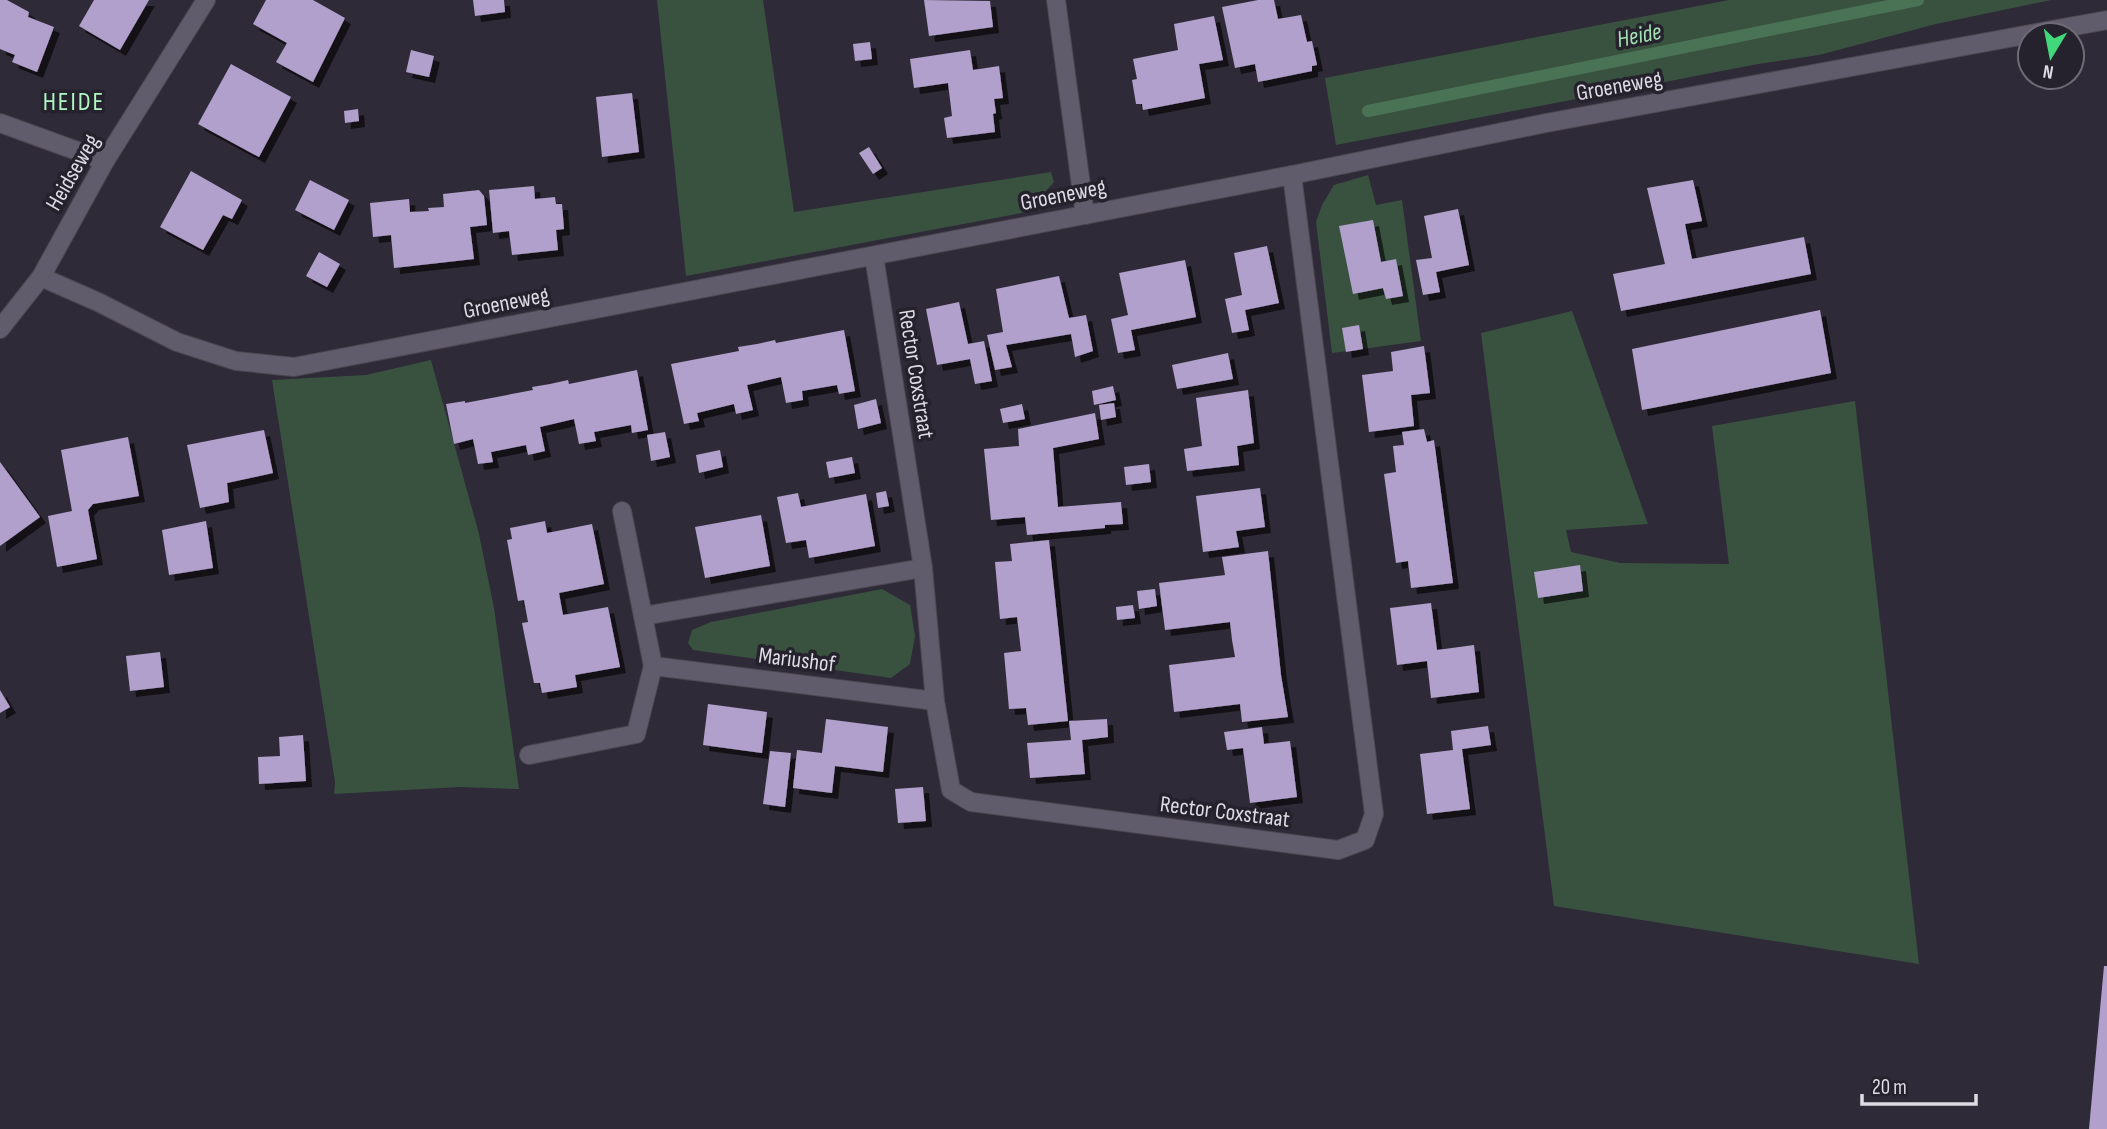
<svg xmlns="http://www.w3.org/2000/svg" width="2107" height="1129" font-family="'Sofia Sans Condensed',sans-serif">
<defs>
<filter id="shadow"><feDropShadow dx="6" dy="6" stdDeviation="0" flood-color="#0009"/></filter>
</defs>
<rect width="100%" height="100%" fill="#2f2a37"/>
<!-- green -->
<g fill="#395240">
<polygon points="657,0 763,0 794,212 1051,172 1054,182 1027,212 686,276"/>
<polygon points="1729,0 2051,0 1936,24 1819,55 1758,64 1336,145 1325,78"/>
<polygon points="1368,175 1376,205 1402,200 1421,341 1332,353 1316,222 1322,205 1334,185"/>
<polygon points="1572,311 1648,524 1566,530 1571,552 1620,563 1729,564 1712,426 1855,401 1919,964 1554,906 1481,333"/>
<polygon points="431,360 479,534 494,608 519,789 460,787 334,794 335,782 272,380 366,375"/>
<polygon points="882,589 910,605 915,636 910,664 891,678 693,650 688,643 692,630 711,622"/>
</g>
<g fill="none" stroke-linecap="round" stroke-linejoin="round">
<!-- stream -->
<polyline stroke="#4a7255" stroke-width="12" points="1368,111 1918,0"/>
</g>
<!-- building -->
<g fill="#b0a0cb" filter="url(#shadow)">
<polygon points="0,0 7,0 29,12 28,17 54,27 37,72 12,62 15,55 0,49"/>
<polygon points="94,0 149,0 120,50 79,26"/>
<polygon points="266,0 313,0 345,18 313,82 276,62 287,43 253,24"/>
<polygon points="473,0 504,0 505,12 475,16"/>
<polygon points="924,0 990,1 993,27 929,36"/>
<polygon points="1258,0 1274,0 1278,19 1301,15 1307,42 1312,41 1317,65 1312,66 1312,71 1258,82 1255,64 1235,68 1222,7"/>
<polygon points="1214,16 1223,60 1199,64 1205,98 1143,110 1142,104 1136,104 1132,80 1137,79 1133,59 1178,50 1174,24"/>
<polygon points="870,42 872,59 855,61 853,44"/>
<polygon points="411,50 434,56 429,77 406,72"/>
<polygon points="970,50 973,70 999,66 1003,98 994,99 996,113 993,114 995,132 947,138 944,118 952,116 948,83 914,88 910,59"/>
<polygon points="231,64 291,97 259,157 198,124"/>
<polygon points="632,93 639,152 602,157 596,97"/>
<polygon points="358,109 359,121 345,123 344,111"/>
<polygon points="869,147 882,168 873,174 859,153"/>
<polygon points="191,171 242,200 232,219 223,215 203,250 160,227"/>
<polygon points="310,180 349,200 334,230 295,210"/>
<polygon points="1693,180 1702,221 1685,224 1692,259 1804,237 1811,274 1621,311 1613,274 1665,264 1647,188"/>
<polygon points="534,186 535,199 555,197 556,204 562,204 564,229 556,230 558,250 512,255 509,231 493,233 489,190"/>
<polygon points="479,190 484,196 487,225 470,227 474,259 394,268 391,235 373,237 370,203 409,199 410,212 429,211 428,208 444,207 443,194"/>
<polygon points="1458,209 1469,265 1436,272 1440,292 1423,295 1416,260 1432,258 1424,216"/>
<polygon points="1373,220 1381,262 1396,259 1403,296 1386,299 1383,288 1353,294 1339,226"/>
<polygon points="1267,246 1279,303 1245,310 1249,330 1232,333 1225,299 1242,295 1234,253"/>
<polygon points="319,252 340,264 327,287 306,276"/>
<polygon points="1185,260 1196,317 1131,330 1135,350 1118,353 1111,319 1128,315 1119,273"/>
<polygon points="1059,276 1069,318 1086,315 1093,351 1075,357 1071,334 1006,345 1012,367 995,370 987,335 1003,332 996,289"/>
<polygon points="959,302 968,344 984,341 992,381 975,384 970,359 937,365 926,309"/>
<polygon points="1820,310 1831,373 1642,410 1632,349"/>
<polygon points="1359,325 1363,349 1346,352 1342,328"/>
<polygon points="844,330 855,391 839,394 837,385 802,391 803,400 786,403 781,377 747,385 753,410 736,414 734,404 697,413 699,421 684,424 671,364 739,351 738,347 757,344 775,340 776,343"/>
<polygon points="1424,346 1430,393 1411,395 1414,426 1369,432 1362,375 1393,371 1391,352"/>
<polygon points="1228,353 1233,379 1177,389 1172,365"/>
<polygon points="637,370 648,430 632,433 631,425 594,432 596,441 579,444 574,419 540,427 545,451 528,455 526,445 491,452 493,462 478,464 473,439 454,444 446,404 465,401 465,403 533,390 532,387 550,384 568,380 569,384"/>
<polygon points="1113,386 1116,400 1094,405 1092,391"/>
<polygon points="1248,390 1254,443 1237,446 1239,465 1187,471 1184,449 1202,446 1196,398"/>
<polygon points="876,399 881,423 858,429 854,405"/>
<polygon points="1114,403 1116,417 1101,420 1099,405"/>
<polygon points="1022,404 1025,419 1003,423 1000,409"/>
<polygon points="1095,413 1099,439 1053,448 1058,507 1121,502 1123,524 1105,525 1105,528 1027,535 1025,517 991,520 984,449 1019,446 1018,429"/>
<polygon points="1424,429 1427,442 1434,440 1453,583 1411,588 1408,561 1396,563 1384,474 1396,472 1393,446 1404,445 1402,432"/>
<polygon points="264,430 273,473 227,483 229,502 200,508 187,445"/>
<polygon points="665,432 670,457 651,461 647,435"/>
<polygon points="128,437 139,496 93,504 88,510 97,559 57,567 48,516 72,511 61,450"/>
<polygon points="720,450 723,467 699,473 696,455"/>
<polygon points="852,457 855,473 829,478 826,462"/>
<polygon points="0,462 40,517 0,546"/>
<polygon points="1149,464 1151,482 1126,485 1124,467"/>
<polygon points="1260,488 1265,527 1236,531 1239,547 1203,552 1196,496"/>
<polygon points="886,491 889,506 878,508 876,493"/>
<polygon points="798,493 801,507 866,494 875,546 809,558 806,540 786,543 777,497"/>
<polygon points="761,515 770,566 705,578 695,527"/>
<polygon points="206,521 213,568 169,575 162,530"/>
<polygon points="545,521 547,533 592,524 604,584 559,593 563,615 608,607 620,667 575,675 577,687 542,693 540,683 534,683 522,623 528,622 524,600 518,601 507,540 512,539 510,528"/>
<polygon points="1049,540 1068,721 1028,725 1026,708 1009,709 1004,653 1021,651 1017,617 1000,619 995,562 1012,561 1010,544"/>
<polygon points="1268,551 1281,675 1288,717 1242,722 1240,704 1174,712 1169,665 1235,657 1232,640 1230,622 1165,630 1159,583 1225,575 1222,557"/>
<polygon points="1580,565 1583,591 1538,598 1534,572"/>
<polygon points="1155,589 1157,606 1139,609 1137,591"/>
<polygon points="1431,603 1437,650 1474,645 1479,692 1431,698 1427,661 1397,665 1390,608"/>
<polygon points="1133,605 1135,618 1117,620 1116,607"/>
<polygon points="160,652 164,687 130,691 126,656"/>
<polygon points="0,690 10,707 0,713"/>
<polygon points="708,704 767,712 762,753 703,745"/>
<polygon points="826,719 888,727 883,772 835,766 832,793 793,788 797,750 822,753"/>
<polygon points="1107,719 1108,737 1082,740 1085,774 1030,778 1027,743 1071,740 1069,721"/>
<polygon points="1488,726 1491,745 1462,749 1470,809 1427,814 1420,754 1453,750 1451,731"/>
<polygon points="1262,727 1264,744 1290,741 1297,797 1250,803 1243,748 1227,750 1224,732"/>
<polygon points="303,735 306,781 259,784 258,757 280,756 279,737"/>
<polygon points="770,751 791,753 785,807 763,804"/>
<polygon points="923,787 926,821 898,823 895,789"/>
<polygon points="2104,966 2107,966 2107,1129 2089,1129"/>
</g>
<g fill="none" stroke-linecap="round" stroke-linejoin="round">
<!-- street casing -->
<g stroke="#4b4751" stroke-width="20">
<g id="street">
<polyline points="1056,0 1085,215"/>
<polyline points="0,123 105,161"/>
<polyline points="874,256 923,568 935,701 951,790 971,802 1338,850 1365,840 1374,814 1292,175"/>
<polyline points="41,277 98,302 177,342 236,361 294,367 1292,175 1546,123 2107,20"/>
<polyline points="643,616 923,568"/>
<polyline points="653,666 935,701"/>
<polyline points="529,755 636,734 653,666 622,511"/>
</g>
</g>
<!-- secondary casing -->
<g stroke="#4b4751" stroke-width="20">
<polyline id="secondary" points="0,329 41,277 105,161 206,0"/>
</g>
<!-- street -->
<use href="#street" stroke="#615c6b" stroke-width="18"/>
<!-- secondary -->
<use href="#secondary" stroke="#615c6b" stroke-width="18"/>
</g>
<g text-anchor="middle" stroke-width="7" stroke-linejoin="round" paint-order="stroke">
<!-- street labels -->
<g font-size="23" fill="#dedbe4" stroke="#25212d">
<text transform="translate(1619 85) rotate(-10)" y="8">Groeneweg</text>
<text transform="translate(72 172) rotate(-60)" y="8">Heidseweg</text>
<text transform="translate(1063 194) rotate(-11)" y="8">Groeneweg</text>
<text transform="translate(506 302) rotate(-11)" y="8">Groeneweg</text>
<text transform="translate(917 374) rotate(81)" y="8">Rector Coxstraat</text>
<text transform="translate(797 659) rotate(7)" y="8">Mariushof</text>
<text transform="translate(1225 811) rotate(7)" y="8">Rector Coxstraat</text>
</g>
<!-- water labels -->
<g font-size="24" font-style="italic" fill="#a2e2b2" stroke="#25212d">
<text transform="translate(1639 35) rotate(-11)" y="8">Heide</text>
</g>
<!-- quarter labels -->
<g font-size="26" letter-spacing="2" fill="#aff5c1" stroke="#25212d">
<text x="74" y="110">HEIDE</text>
</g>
</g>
<!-- north arrow -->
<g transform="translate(2051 56) rotate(190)"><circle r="33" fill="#25212d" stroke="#6f6b76" stroke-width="2"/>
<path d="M0-5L12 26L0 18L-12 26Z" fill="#42d77b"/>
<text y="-10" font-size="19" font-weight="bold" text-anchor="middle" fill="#dedbe4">N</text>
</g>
<!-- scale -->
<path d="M1862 1094v10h114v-10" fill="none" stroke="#dedbe4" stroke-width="3.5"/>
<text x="1872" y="1094" font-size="21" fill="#dedbe4" stroke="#25212d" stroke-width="5" paint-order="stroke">20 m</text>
</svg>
